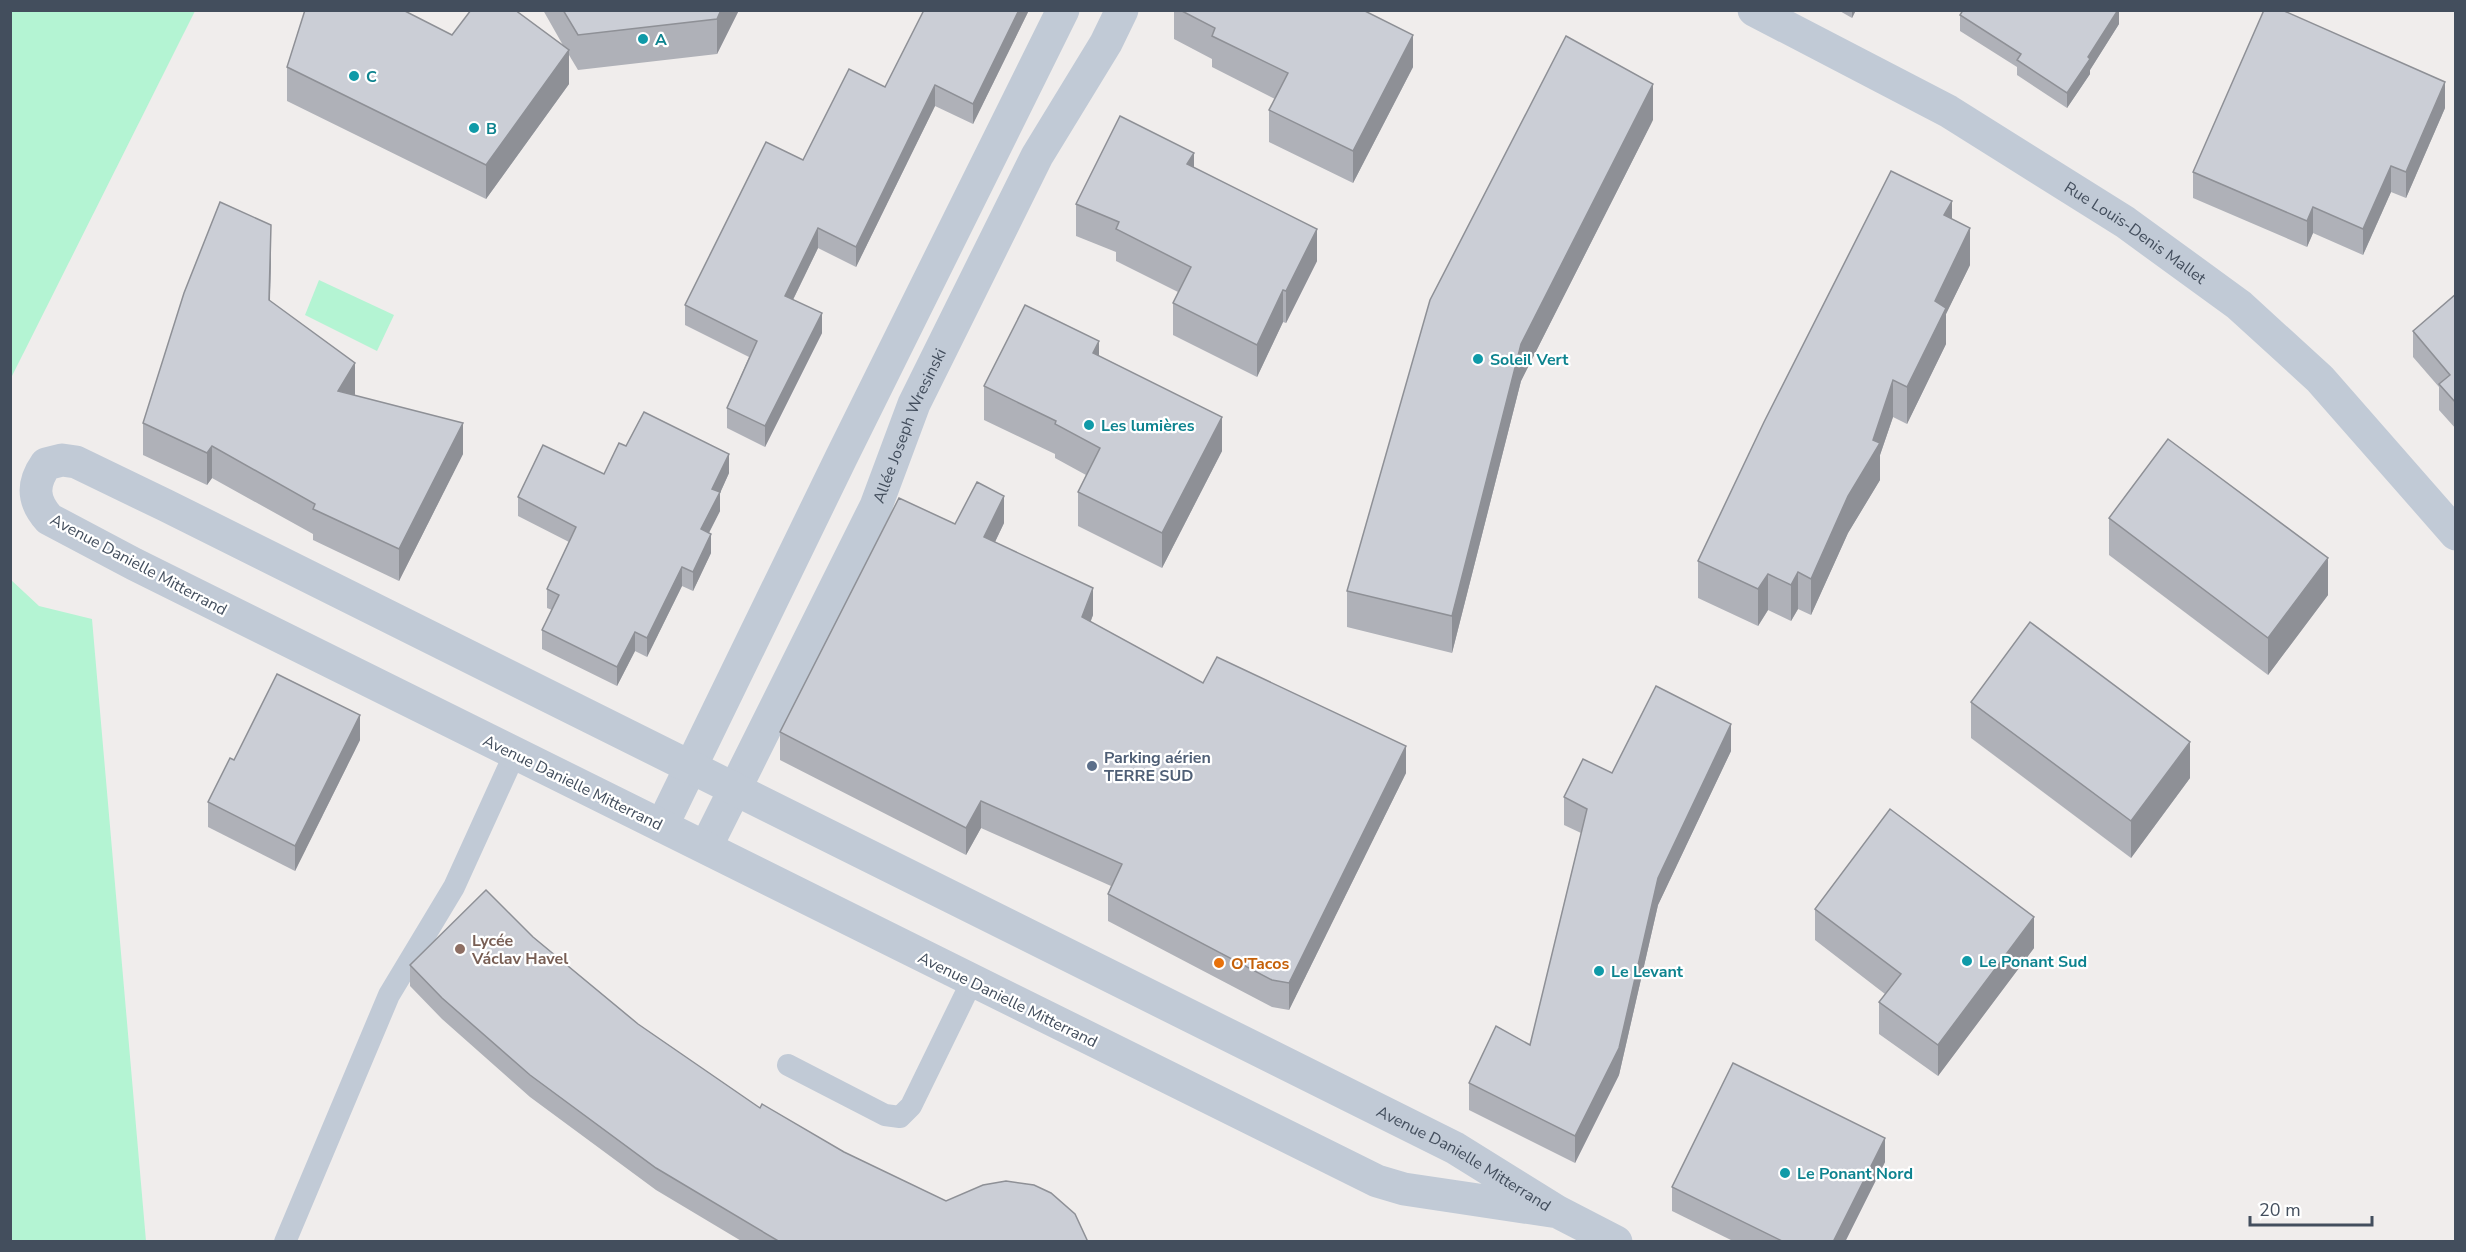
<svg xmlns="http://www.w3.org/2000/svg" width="2466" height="1252" font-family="'Nunito Sans',sans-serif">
<rect width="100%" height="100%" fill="#f0edec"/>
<!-- green -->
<g fill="#b4f4d3">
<polygon points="11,10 195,11 11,378 10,11"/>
<polygon points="319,280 394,315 377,351 305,315"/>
<polygon points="10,579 39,606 92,619 146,1241 11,1241"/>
</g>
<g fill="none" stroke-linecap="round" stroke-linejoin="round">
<!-- lane -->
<g stroke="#c1cad6" stroke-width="22">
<polyline points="788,1065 885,1115 900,1117 911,1106 972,981"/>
<polyline points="285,1242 389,995 454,887 515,753"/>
</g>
<!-- street -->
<g stroke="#c1cad6" stroke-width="33">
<path id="s1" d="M1754 10 1948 111 2125 222 2239 305 2320 379 2456 534"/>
<polyline points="662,826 841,458 1063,10"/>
<path id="s2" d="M706 847 876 506 914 404 1037 156 1106 43 1122 10"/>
<path id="s3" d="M1558 1212 1404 1189 1377 1181 134 564 49 519C32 500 32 484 46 464L62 460 76 462 165 505 1455 1148 1558 1212 1616 1242"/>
</g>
</g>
<!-- wall -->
<g fill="#afb1b8">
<polygon points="543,10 739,10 717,54 578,70 569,55 569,84 486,199 287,101 287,67 452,35 564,47"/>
<polygon points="1029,10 973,124 935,106 856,267 818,248 793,300 822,333 765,447 727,428 727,408 749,357 685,325 685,305 803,160 885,87"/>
<polygon points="1174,10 1363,10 1413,67 1353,183 1269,142 1269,110 1275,99 1212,67 1212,59 1174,39"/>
<polygon points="1838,10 1856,10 1852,18"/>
<polygon points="2119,10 2119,24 2090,70 2090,74 2067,108 2017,75 2017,67 1960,31 1960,15"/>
<polygon points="2445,108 2406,198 2391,192 2363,255 2313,233 2307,247 2193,198 2193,172"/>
<polygon points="1653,120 1521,381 1452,653 1347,627 1347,591"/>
<polygon points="1194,168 1317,261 1286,323 1283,322 1257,377 1173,335 1173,303 1178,292 1116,261 1116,252 1076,236 1076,204"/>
<polygon points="1952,219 1970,265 1946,314 1946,344 1907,424 1893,417 1880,455 1880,480 1848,533 1811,615 1798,609 1791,621 1768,610 1758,626 1698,598 1698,561"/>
<polygon points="271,257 270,301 355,395 463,454 399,581 313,540 313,534 212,478 207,485 143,455 143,423"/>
<polygon points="2456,273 2456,429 2439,410 2439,387 2413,357 2413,331 2455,295"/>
<polygon points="1099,356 1222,451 1162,568 1078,526 1078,492 1086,475 1055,458 1055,454 984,420 984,386"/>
<polygon points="626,446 729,473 720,493 720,511 709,533 711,553 693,591 682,586 647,657 635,651 617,686 542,649 542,630 552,610 547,608 547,589 569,542 518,516 518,497 604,474"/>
<polygon points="2109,518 2328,595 2268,675 2109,555"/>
<polygon points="1004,523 995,542 1093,615 1090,622 1203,683 1406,773 1289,1010 1272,1007 1108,921 1108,894 1111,886 981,828 966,855 780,760 780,732 955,524"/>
<polygon points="1971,702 2190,778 2131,858 1971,738"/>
<polygon points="360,740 295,871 208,827 208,802 234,760"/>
<polygon points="1731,751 1658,905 1619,1075 1575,1163 1469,1110 1469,1083 1530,1045 1581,833 1564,825 1564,797 1612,773"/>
<polygon points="1815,909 2034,948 1938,1076 1879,1034 1879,1002 1885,994 1815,940"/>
<polygon points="533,937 638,1024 760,1108 844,1152 946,1201 1088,1242 743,1242 656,1190 530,1097 442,1019 410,986 410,965"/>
<polygon points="1885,1162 1845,1242 1735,1242 1672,1211 1672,1187"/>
</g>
<!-- shaded-wall -->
<g fill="#8e9096">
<polygon points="721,10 739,10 717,54 717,19"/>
<polygon points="1019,10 1029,10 973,124 973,104"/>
<polygon points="1852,10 1856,10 1852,18"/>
<polygon points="2118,10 2119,10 2119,24 2090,70 2090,74 2067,108 2067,93 2088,57"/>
<polygon points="1413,35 1413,67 1353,183 1353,151"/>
<polygon points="569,50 569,84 486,199 486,165"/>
<polygon points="2445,82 2445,108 2406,198 2406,172"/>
<polygon points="1653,84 1653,120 1521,381 1452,653 1452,616 1521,344"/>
<polygon points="935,85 935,106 856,267 856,247"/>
<polygon points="1194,153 1194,185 1187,164"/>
<polygon points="2391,166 2391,192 2363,255 2363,229"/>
<polygon points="1952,201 1952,237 1944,215"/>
<polygon points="2313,207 2313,233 2307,247 2307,221"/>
<polygon points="271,225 271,257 269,332 269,300"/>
<polygon points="818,228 818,248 785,316 785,296"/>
<polygon points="1970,228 1970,265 1946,314 1946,344 1907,424 1907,387 1935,301"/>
<polygon points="1317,229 1317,261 1286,323 1286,291"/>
<polygon points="1283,290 1283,322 1257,377 1257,345"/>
<polygon points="822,313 822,333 765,447 765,426"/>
<polygon points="1099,341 1099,375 1093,353"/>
<polygon points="355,363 355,395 338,391"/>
<polygon points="1893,380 1893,417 1880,455 1880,480 1848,533 1811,615 1811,579 1873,440"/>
<polygon points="1222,417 1222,451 1162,568 1162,533"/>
<polygon points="463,423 463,454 399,581 399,549"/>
<polygon points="212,446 212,478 207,485 207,453"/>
<polygon points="729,454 729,473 720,493 720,511 701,548 701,529 712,489"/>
<polygon points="1004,496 1004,523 984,565 984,537"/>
<polygon points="711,534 711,553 693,591 693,572"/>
<polygon points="2328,558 2328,595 2268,675 2268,638"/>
<polygon points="682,567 682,586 647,657 647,638"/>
<polygon points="1798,572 1798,609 1791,621 1791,585"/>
<polygon points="1768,574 1768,610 1758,626 1758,589"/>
<polygon points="1093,588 1093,615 1082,645 1082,617"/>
<polygon points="635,632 635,651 617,686 617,667"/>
<polygon points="360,715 360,740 295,871 295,846"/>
<polygon points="1731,724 1731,751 1658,905 1619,1075 1575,1163 1575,1136 1658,878"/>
<polygon points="2190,742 2190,778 2131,858 2131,821"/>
<polygon points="1406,746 1406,773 1289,1010 1289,983"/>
<polygon points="981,801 981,828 966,855 966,828"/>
<polygon points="2034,917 2034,948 1938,1076 1938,1045"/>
<polygon points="1885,1138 1885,1162 1845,1242 1833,1242"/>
</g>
<!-- building -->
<g fill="#cbced6" stroke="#8e9096" stroke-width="1.5">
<polygon points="305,10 403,10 452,35 471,10 515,10 569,50 486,165 287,67"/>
<polygon points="563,10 721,10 717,19 578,35"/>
<polygon points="924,10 1019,10 973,104 935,85 856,247 818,228 785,296 822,313 765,426 727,408 757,341 685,305 766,142 803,160 849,69 885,87"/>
<polygon points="1180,10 1363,10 1413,35 1353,151 1269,110 1288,73 1212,36 1215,28"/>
<polygon points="1963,10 2118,10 2088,57 2090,59 2067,93 2017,60 2021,54 1960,15"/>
<polygon points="2264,10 2282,10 2445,82 2406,172 2391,166 2363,229 2313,207 2307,221 2193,172"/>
<polygon points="1566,36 1653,84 1521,344 1452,616 1347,591 1430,300"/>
<polygon points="1120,116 1194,153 1187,164 1317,229 1286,291 1283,290 1257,345 1173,303 1191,267 1116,229 1119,222 1076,204"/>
<polygon points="1891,171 1952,201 1944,215 1970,228 1935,301 1946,308 1907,387 1893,380 1873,440 1880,443 1848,496 1811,579 1798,572 1791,585 1768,574 1758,589 1698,561 1764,422"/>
<polygon points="220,202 271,225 269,300 355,363 338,391 463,423 399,549 313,509 315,504 212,446 207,453 143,423 184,293"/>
<polygon points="2456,294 2456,403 2439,384 2450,375 2413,331"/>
<polygon points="1025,305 1099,341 1093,353 1222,417 1162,533 1078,492 1100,448 1055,424 1056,421 984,386"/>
<polygon points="644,412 729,454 712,489 720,492 701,529 711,534 693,572 682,567 647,638 635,632 617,667 542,630 559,595 547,589 576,527 518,497 543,445 604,474 619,443 626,446"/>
<polygon points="2168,439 2328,558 2268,638 2109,518"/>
<polygon points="977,482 1004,496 984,537 1093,588 1082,617 1203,683 1217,657 1406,746 1289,983 1272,980 1108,894 1122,864 981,801 966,828 780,732 899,498 955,524"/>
<polygon points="2030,622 2190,742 2131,821 1971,702"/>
<polygon points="277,674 360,715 295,846 208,802 230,758 234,760"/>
<polygon points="1656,686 1731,724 1658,878 1619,1048 1575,1136 1469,1083 1496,1026 1530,1045 1587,809 1564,797 1583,759 1612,773"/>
<polygon points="1890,809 2034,917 1938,1045 1879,1002 1901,974 1815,909"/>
<polygon points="486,890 533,937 638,1024 760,1108 762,1104 844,1152 946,1201 983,1185 1006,1181 1034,1185 1051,1193 1075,1214 1088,1242 780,1242 656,1168 530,1075 442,998 410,965"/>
<polygon points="1733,1063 1885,1138 1833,1242 1784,1242 1672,1187"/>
</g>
<!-- markers -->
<g fill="#0f9aa8" stroke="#fff" stroke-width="2">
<circle cx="643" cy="39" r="6"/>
<circle cx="354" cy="76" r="6"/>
<circle cx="474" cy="128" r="6"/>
<circle cx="1478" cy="359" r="6"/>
<circle cx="1089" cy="425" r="6"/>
<circle cx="1967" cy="961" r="6"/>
<circle cx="1599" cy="971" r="6"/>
<circle cx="1785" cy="1173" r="6"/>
</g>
<circle fill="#5c6f8a" stroke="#fff" stroke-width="2" cx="1092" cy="766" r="6"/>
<circle fill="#8d6e63" stroke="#fff" stroke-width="2" cx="460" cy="949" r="6"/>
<circle fill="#e8710a" stroke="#fff" stroke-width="2" cx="1219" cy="963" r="6"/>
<g text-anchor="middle" stroke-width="4.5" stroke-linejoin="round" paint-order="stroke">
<!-- culture labels -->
<g font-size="16" font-weight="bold" fill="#0d838f" stroke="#fff" text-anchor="start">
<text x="655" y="45">A</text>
<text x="366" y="82">C</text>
<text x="486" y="134">B</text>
<text x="1490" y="365">Soleil Vert</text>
<text x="1101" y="431">Les lumières</text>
<text x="1979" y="967">Le Ponant Sud</text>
<text x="1611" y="977">Le Levant</text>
<text x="1797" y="1179">Le Ponant Nord</text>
</g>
<!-- street labels -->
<g font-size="16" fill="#434e5d" stroke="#fff">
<text dy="6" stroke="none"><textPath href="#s1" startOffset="442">Rue Louis-Denis Mallet</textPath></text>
<text dy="6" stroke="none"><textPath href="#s2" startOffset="468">Allée Joseph Wresinski</textPath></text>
<text transform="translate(139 564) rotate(28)" y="6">Avenue Danielle Mitterrand</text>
<text transform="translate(573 782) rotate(26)" y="6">Avenue Danielle Mitterrand</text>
<text transform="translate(1008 999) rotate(26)" y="6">Avenue Danielle Mitterrand</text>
<text dy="6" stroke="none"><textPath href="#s3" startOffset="3312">Avenue Danielle Mitterrand</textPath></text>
</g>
<!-- service labels -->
<g font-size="16" font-weight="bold" fill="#4e5e75" stroke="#fff" text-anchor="start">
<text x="1104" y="763">Parking aérien<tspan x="1104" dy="18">TERRE SUD</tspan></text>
</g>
<!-- education labels -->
<g font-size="16" font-weight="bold" fill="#785e54" stroke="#fff" text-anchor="start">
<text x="472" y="946">Lycée<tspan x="472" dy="18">Václav Havel</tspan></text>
</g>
<!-- food labels -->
<g font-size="16" font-weight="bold" fill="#c56008" stroke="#fff" text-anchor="start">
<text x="1231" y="969">O'Tacos</text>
</g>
</g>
<!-- border -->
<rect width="2466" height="1252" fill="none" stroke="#434e5d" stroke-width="24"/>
<!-- scale -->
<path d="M2250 1216v9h122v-9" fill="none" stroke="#434e5d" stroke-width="3"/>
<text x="2259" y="1216" font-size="18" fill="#434e5d" stroke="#ffffff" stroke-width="4.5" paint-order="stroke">20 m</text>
</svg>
